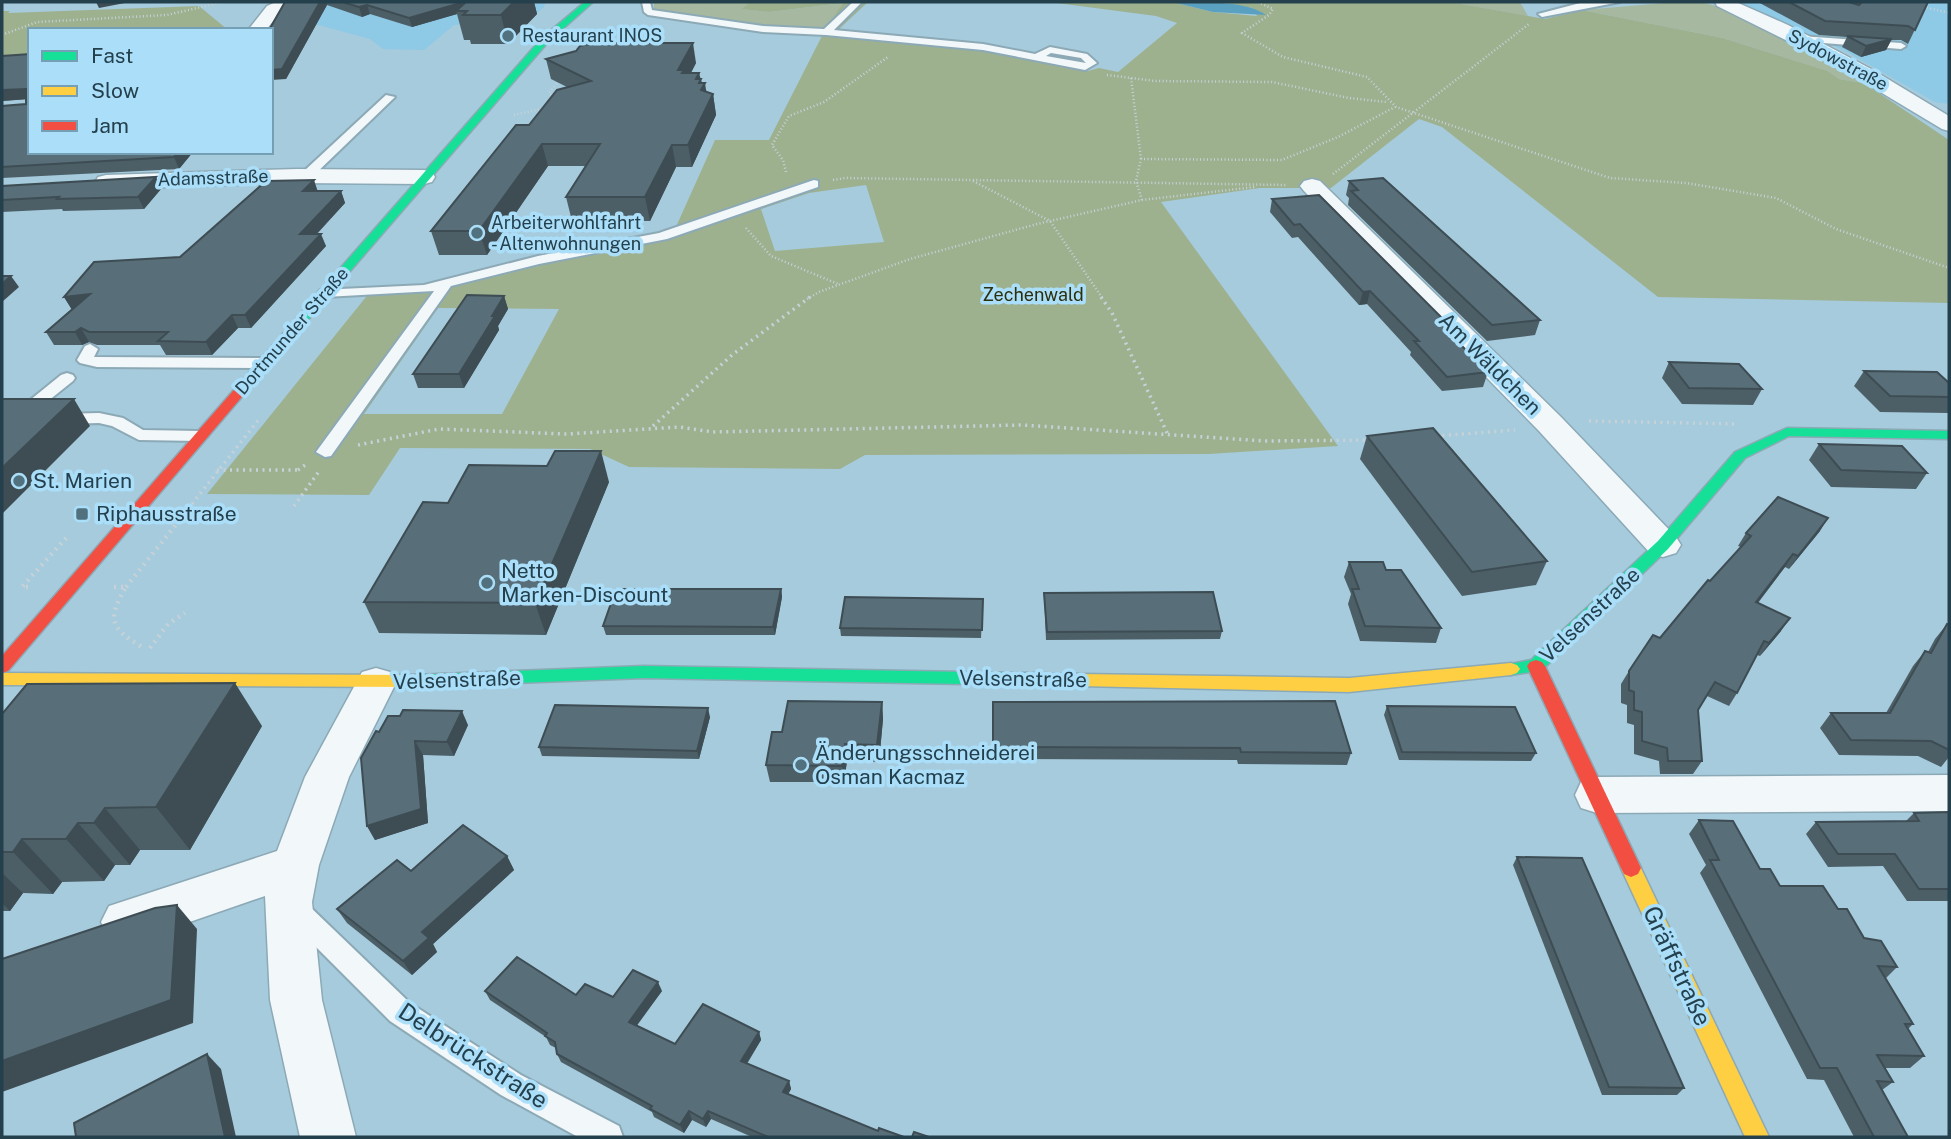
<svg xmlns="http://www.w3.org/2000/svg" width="1951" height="1139" font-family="'Public Sans',sans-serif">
<rect width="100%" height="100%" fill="#a6cbdd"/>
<!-- built -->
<g fill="#8ec9e5">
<polygon points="306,2 545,2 544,7 532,17 454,25 424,50 383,49 370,39 285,16"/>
<polygon points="1738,2 1949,2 1949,104 1935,102 1845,51"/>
</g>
<!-- green -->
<g fill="#a6b8a0">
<polygon points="654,2 750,2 743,9 769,12 844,3 825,30 769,28 657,12 654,10"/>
<polygon points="1450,2 1520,2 1528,16"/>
<polygon points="1677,2 1700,2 1716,6 1808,49 1864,83 1839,79 1828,71 1723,38 1582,10"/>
</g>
<!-- forest -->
<g fill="#9eb18f" fill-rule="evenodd">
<path d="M750 2H868L838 30 974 43 1039 54 1033 58 1088 71 1099 68 1118 72 1177 23 1156 16 1049 2H1172L1213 12 1257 16 1252 8 1220 2H1450L1545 19 1582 10 1723 38 1828 71 1839 79 1864 83 1949 140V303L1658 297 1442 127 1419 119 1331 188H1260L1161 202 1338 446 1209 454 865 455 840 469 629 467 590 449 400 448 369 495 207 494 374 287 432 284 544 256 675 229 715 140H769L825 30 843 3 769 12 742 9ZM866 185 884 242 775 251 761 209 809 193ZM438 308 559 309 502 414H364Z"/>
<polygon points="199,6 228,30 30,30 30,58 2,59 2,11 10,11 8,13"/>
</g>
<!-- water -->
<path fill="#5aa0c0" d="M1172 2C1197 2 1247 0 1266 15L1213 12Z"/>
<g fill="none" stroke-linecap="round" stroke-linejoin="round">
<!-- lane casing -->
<g stroke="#8ca9b6" stroke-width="4">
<g id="lane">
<path d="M642 2H650L652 10 763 26 824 29 853 2H862L834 30 983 44 1035 54 1050 47 1087 54 1097 63 1085 70 983 50 826 35 763 32 648 15 644 12ZM1051 53 1081 58 1086 63 1046 56Z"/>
<polygon points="1584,2 1620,2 1542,17 1538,14"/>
<polygon points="1800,36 1901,43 1906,46 1901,49 1797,41 1797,37"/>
<polygon points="386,95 395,97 311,178 303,178 303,172"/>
<polygon points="814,180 818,181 818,187 667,239 539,264 451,286 331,456 325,457 316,452 434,291 325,297 318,293 320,290 424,285 538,256 659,233"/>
<polygon points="90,344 98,349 94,357 97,357 264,358 272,363 264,368 97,367 80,363 77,360 85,346"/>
<polygon points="67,373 73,375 75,378 73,381 33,413 31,420 19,420 17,417 19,409 61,375"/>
<polygon points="99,413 123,418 143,430 200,431 208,436 200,441 139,440 112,426 99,423 61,424 53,419 61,414"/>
<polygon points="297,900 306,903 410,1003 521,1075 619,1126 623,1137 578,1137 501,1095 390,1021 288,919 284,911 288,903"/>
</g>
</g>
<!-- street casing -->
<g stroke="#8ca9b6" stroke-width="3">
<g id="street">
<polygon points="276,2 297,2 279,14 266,30 248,30 267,6"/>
<polygon points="1715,2 1736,2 1788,25 1873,70 1949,116 1949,131 1942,129 1832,63 1717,6"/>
<polygon points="297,169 424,170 432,172 435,177 432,182 424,184 297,183 106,189 98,187 95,182 98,177 106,175"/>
<polygon points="1312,179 1320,181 1561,417 1676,537 1681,545 1676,553 1663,557 1650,553 1539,431 1304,191 1300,186 1304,181"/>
<polygon points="376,668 390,672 396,683 349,777 319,865 312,902 322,1000 356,1137 300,1137 270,1000 265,896 126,944 109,938 101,922 109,906 277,851 305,777 362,672"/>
<polygon points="1949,775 1949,811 1597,813 1581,808 1575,795 1581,782 1597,777"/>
</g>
</g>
<!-- fast casing -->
<g stroke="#8ca9b6" stroke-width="3">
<g id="fast">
<polygon points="585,2 593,2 548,42 275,358 267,358 267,352 542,38"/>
<polygon points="1787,428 1949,431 1949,439 1789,436 1745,458 1668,549 1542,670 1511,675 1505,673 1502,669 1505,665 1531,660 1658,541 1735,452"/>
<polygon points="644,666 1079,674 1085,675 1088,680 1085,685 1079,686 644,678 414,687 408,686 405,681 408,676 414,675"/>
</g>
</g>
<!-- slow casing -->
<g stroke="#8ca9b6" stroke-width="3">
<g id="slow">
<polygon points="1511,663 1517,665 1520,669 1517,673 1511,675 1349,692 1079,686 1073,685 1070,680 1073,675 1079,674 1349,678"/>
<polygon points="2,673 414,675 420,676 423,681 420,686 414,687 2,685"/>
<polygon points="1631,859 1638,862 1769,1137 1745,1137 1621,868 1624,862"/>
</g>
</g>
<!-- jam casing -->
<g stroke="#8ca9b6" stroke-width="3">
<g id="jam">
<polygon points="271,351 277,355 275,358 8,671 2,673 2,656 267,352"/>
<polygon points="1536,660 1542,662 1545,666 1641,868 1638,874 1631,877 1624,874 1621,868 1527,666 1530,662"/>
</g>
</g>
<!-- path-far2 -->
<g stroke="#c6d2d8" stroke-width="2.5" stroke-dasharray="1 2.5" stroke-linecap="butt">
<polyline points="1258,2 1273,9 1269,15 1242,33 1283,57 1367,77 1396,107 1610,178 1686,183 1776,198 1836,229 1949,268"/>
<polyline points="1920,6 1949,13"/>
<polyline points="2,35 37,22 167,15 223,2"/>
<polyline points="1107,75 1155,81 1272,82 1349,98 1387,102"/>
<polyline points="1131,78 1141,159"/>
<polyline points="556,100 549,93 561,78"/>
<polyline points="514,115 546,108"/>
<polyline points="786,172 783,160 772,145 789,116 824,102 888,57"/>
<polyline points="1333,174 1529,24"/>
<polyline points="833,180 845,178 1286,185"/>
<polyline points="973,181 1050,221 1103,299"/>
<polyline points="1142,200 1136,181 1141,159 1282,160 1338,137 1395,107"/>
<polyline points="746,228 771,256 838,284"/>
<polyline points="807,299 819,292 910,259 1037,224 1142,200 1255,187"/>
</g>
<!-- path-far1 -->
<g stroke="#c6d2d8" stroke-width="3.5" stroke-dasharray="2 4.5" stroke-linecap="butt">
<polyline points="1101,297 1112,313 1168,435"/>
<polyline points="1589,421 1738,424"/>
<polyline points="653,426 732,355 810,297"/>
<polyline points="1436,436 1515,430"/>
<polyline points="358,445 439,429 567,434 679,427 713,432 1022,425 1265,441 1371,440"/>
<polyline points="217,470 299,470"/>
<polyline points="298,470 308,463"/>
<polyline points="294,506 320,470"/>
<polyline points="184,514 260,418"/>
</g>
<!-- path -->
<g stroke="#c6d2d8" stroke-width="4.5" stroke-dasharray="2 5" stroke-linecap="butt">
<polyline points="28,587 22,587 66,538"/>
<path d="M114 587H126C107 619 110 628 142 647"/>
<polyline points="126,587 186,512"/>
<polyline points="150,648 168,624 185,613"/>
</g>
<!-- lane -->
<use href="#lane" fill="#f2f7fa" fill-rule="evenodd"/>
<!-- street -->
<use href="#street" fill="#f2f7fa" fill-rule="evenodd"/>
<!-- fast -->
<use href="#fast" fill="#16e098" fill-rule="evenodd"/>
<!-- slow -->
<use href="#slow" fill="#ffcf43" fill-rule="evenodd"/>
<!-- jam -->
<use href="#jam" fill="#f24e42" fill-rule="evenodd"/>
</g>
<!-- wall -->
<g fill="#4c5f67">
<polygon points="285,2 534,2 537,14 508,44 471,44 470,40 464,40 457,14 412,27 370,14 362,17 327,5 286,79"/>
<polygon points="1758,2 1928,2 1908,44 1901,40 1891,40 1886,50 1861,57 1842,47 1847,37 1819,35"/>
<polygon points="2,56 193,152 179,169 2,178 2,106 26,104 26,99 2,101"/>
<polygon points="546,59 696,63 691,73 700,79 707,92 713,94 716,115 692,167 676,167 650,221 572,221 566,197 585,166 548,166 487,255 439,255 431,231 529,125 567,87 551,79"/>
<polygon points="156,177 161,189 144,209 63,211 62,209 2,212 2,186"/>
<polygon points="1349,181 1540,320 1535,335 1487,341 1348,205 1349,198 1346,195"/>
<polygon points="318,191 341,191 345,203 317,234 326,246 251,328 238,328 212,355 166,355 160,345 97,345 89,342 82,345 54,345 46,332 72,309 64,297 180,257"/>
<polygon points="1272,199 1455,331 1453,337 1488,372 1483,387 1442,391 1410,355 1411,352 1367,304 1359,305 1298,237 1292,238 1270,212"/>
<polygon points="504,296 508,309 498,326 499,330 464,388 418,388 413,374"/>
<polygon points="1669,362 1762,389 1753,405 1682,404 1662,378"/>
<polygon points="1864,371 1949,383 1949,413 1880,412 1854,386"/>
<polygon points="1367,436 1547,561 1536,585 1462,596 1360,459"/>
<polygon points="1819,444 1927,473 1916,489 1831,487 1809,460"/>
<polygon points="609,482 546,635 379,633 364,602 448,503"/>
<polygon points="1820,531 1789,569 1785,567 1758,603 1781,631 1760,656 1757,655 1737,693 1729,706 1707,696 1698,710 1702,761 1693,774 1660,774 1659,761 1634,754 1634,725 1627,723 1627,705 1621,703 1621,684 1629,671 1660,638 1741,547 1738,546 1746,533"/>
<polygon points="1349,562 1386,570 1441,628 1436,643 1360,641 1348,604 1351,594 1344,577"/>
<polygon points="781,589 782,597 775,635 606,635 603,626"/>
<polygon points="1044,593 1222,631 1220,639 1046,640"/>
<polygon points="983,599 981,638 841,636 840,628"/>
<polygon points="1947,624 1949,625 1949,757 1941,767 1918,756 1839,755 1820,728 1831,713 1886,713 1913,666 1925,651 1928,652 1935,639"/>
<polygon points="882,702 883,719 879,762 847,761 844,782 770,782 766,765"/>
<polygon points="993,702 1351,753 1347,765 1238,764 1237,760 993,759"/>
<polygon points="1387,706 1536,753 1531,761 1399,760 1384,715"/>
<polygon points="2,714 262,726 190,850 140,850 130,865 115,865 104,881 62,882 53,894 23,893 10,911 2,911"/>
<polygon points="710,717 699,759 542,756 539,747"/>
<polygon points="468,725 454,756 423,755 428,823 375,840 367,826 379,732"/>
<polygon points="1949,812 1949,901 1907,901 1883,866 1828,867 1806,834 1816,822 1906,821 1914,813"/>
<polygon points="1699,820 1780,886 1838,909 1864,938 1897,967 1886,978 1913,1024 1908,1029 1924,1056 1910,1068 1884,1068 1893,1082 1882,1090 1908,1137 1854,1137 1824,1080 1807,1079 1700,873 1706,865 1689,834"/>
<polygon points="507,856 514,870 433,944 437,952 412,975 347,923 337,909 411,871"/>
<polygon points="1517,857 1684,1088 1677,1095 1602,1095 1513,865"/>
<polygon points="485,991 613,997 662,991 636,1025 675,1044 759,1032 761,1040 747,1064 789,1081 791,1089 788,1094 878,1131 904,1137 752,1137 711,1119 706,1127 692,1120 684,1133 654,1117 652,1112 561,1062 557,1054 556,1048 550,1045 546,1037 490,1000"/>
</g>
<!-- shaded-wall -->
<g fill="#3e4d54">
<polygon points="96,2 130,2 99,8"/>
<polygon points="320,2 326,2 327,5 286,79 271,80 271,70"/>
<polygon points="464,2 498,2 456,11 457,14 412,27 409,18"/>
<polygon points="514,2 534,2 537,14 508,44 501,15"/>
<polygon points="367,5 370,14 362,17 359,7"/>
<polygon points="1892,39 1886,50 1861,57 1866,46"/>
<polygon points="693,43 696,63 686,81 678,70"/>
<polygon points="699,73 703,87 705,83 708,103 713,94 716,115 692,167 688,145 696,79"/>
<polygon points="26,89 30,99 2,101 2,90"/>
<polygon points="542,144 548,166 487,255 479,231"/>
<polygon points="672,145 676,167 650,221 645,197"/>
<polygon points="178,152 193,152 179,169 174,157"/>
<polygon points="156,177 161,189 144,209 138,197"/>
<polygon points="314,180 318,192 303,191"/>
<polygon points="341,191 345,203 305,246 300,234"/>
<polygon points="321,234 326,246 251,328 245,315"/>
<polygon points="11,276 19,287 2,302 2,284"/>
<polygon points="1370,291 1367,304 1359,305 1363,292"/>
<polygon points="90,294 72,310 64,297"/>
<polygon points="504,296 508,309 498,326 499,330 464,388 459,374"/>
<polygon points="232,315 238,328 212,355 206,342"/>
<polygon points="81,328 89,342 82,345 75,332"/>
<polygon points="74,399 90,426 2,514 2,468"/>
<polygon points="601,451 609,482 546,635 535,603"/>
<polygon points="1828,518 1820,531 1789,569 1798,556"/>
<polygon points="1793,554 1785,567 1748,615 1756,602"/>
<polygon points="781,589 782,597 775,635 773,627"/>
<polygon points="1790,618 1781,631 1760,656 1769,643"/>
<polygon points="235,683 262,726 190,850 156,807"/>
<polygon points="882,702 883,719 879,762 877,745"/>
<polygon points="708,708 710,717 699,759 697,751"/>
<polygon points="462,711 468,725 454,756 447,742"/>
<polygon points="415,741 423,755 428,823 375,840 367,826"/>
<polygon points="845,744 847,761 844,782 842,766"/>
<polygon points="105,808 140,850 130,865 94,823"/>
<polygon points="78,823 115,865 104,881 66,839"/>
<polygon points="22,839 62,882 53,894 13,852"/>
<polygon points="507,856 514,870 433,944 437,952 412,975 403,961 422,932"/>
<polygon points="2,873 23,893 10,911 2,903"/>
<polygon points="177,905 197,929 193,1023 2,1092 2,1061"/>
<polygon points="658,982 662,991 633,1031 629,1022"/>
<polygon points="759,1032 761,1040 743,1069 741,1061"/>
<polygon points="207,1054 221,1069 236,1137 225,1137"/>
<polygon points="789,1081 791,1089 785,1100 783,1092"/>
<polygon points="689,1111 692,1120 684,1133 680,1125"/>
<polygon points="708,1111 711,1119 706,1127 703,1119"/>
</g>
<!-- building -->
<g fill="#586e78" stroke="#3e4d54" stroke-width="2">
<polygon points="285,2 320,2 282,69 271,70 271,30 269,30"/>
<polygon points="342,2 464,2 409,18 367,5 359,7"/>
<polygon points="466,2 514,2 501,15 463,15 467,11 456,11"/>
<polygon points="1789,2 1849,2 1859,5 1862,2 1928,2 1915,30 1908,26 1825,21"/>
<polygon points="1847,36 1892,39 1866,46"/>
<polygon points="593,43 693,43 678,70 684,70 682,73 699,73 696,79 701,79 699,83 705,83 701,90 713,94 688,145 672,145 645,197 566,197 600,144 542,144 479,231 431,231 516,125 529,125 557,90 591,81 546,59 576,51 580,46"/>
<polygon points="30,54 30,152 178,152 174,157 2,167 2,106 26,104 26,89 2,90 2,56"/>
<polygon points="156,177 138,197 57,199 59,197 2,200 2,186"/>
<polygon points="1383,178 1540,320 1492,325 1351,191 1358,190 1349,181"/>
<polygon points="314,180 303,191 341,191 300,234 321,234 245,315 232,315 206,342 158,341 168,332 89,332 81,328 75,332 46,332 90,294 64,297 94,262 180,257 266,181"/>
<polygon points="1319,195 1455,331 1448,332 1488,372 1447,377 1414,341 1419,341 1370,291 1363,292 1300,224 1294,225 1272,199"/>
<polygon points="2,276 11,276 2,284"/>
<polygon points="467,295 504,296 492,316 495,316 459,374 413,374"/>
<polygon points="1669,362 1739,364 1762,389 1689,388"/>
<polygon points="1864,371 1937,372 1949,383 1949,397 1890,396"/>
<polygon points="2,399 74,399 2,468"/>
<polygon points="1433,428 1547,561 1472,572 1367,436"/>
<polygon points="1819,444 1902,446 1927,473 1841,470"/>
<polygon points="555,451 601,451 535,603 364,602 423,502 448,503 469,465 547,466"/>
<polygon points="1778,497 1828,518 1798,556 1793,554 1756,602 1790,618 1769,643 1764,641 1737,693 1715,682 1698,710 1702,761 1668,761 1667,748 1642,741 1642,712 1634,710 1634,692 1629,690 1629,671 1653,635 1660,638 1708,580 1710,581 1751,536 1746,533"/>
<polygon points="1349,562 1383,562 1386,570 1401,570 1441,628 1365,626 1352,589 1359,589"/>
<polygon points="616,589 781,589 773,627 603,626"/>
<polygon points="1213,592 1222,631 1047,632 1044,593"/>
<polygon points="845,597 983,599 982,630 840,628"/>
<polygon points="1947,624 1949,625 1949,750 1931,741 1851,740 1831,713 1890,713 1925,651 1931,653"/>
<polygon points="235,683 156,807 105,808 94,823 78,823 66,839 22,839 13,852 2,852 2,714 27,684"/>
<polygon points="788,701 882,702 877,745 845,744 842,766 766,765 772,732 782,732"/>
<polygon points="1335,701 1351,753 1241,752 1240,748 993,747 993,702"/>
<polygon points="555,705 708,708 697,751 539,747"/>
<polygon points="1387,706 1515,707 1536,753 1402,752"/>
<polygon points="403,710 462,711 447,742 415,741 421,809 367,826 361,758 376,731 379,732 388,716 400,716"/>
<polygon points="1949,812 1949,889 1919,889 1895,854 1838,854 1816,822 1919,821 1914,813"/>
<polygon points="1699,820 1733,821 1760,869 1770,869 1780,886 1823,886 1838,909 1847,909 1864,938 1881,941 1897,967 1878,966 1913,1024 1905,1024 1924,1056 1877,1055 1893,1082 1877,1081 1908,1137 1874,1137 1837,1068 1820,1068 1710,860 1719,860"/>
<polygon points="463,825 507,856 422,932 429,938 403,961 337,909 397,860 411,871"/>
<polygon points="1517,857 1582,858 1684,1088 1609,1087"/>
<polygon points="177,905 171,1000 2,1061 2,959 155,908"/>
<polygon points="517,957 576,995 585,984 613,997 633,970 658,982 629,1022 675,1044 703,1004 759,1032 741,1061 789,1081 783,1092 878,1131 879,1128 904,1137 768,1137 708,1111 703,1119 689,1111 680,1125 650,1109 652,1106 557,1054 555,1042 545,1036 547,1033 485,991"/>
<polygon points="207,1054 225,1137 76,1137 74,1123"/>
<polygon points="914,1132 929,1137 912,1137"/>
</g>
<!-- markers -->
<g fill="#52717f" stroke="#aadef9" stroke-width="2.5">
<circle cx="508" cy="36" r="7"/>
<circle cx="477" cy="233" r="7"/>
<circle cx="19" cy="481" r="7"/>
<rect x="75" y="507" width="14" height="14" rx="3.5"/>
<circle cx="487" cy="583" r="7"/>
<circle cx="801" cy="765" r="7"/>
</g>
<g text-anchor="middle" stroke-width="7" stroke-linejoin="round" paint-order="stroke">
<!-- far-poi labels -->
<g font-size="18" fill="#24404d" stroke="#aadef9" text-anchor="start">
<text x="522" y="42">Restaurant INOS</text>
<text x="491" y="229">Arbeiterwohlfahrt<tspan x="491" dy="21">- Altenwohnungen</tspan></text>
</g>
<!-- far-street labels -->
<g font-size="18" fill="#24404d" stroke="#aadef9">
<text transform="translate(1838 60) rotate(28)" y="6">Sydowstraße</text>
<text transform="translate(213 178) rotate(-2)" y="6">Adamsstraße</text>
<text transform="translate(292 331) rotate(-49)" y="6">Dortmunder Straße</text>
</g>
<!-- far-park labels -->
<g font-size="18" fill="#2d2e0c" stroke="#aadef9">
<text x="1033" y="301">Zechenwald</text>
</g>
<!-- street labels -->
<g font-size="21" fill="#24404d" stroke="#aadef9">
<text transform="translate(1490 364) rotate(45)" y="7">Am Wäldchen</text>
<text transform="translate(1590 615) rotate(-43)" y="7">Velsenstraße</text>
<text transform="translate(1023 679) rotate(1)" y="7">Velsenstraße</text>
<text transform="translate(457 680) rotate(-2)" y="7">Velsenstraße</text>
</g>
<!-- poi labels -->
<g font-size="21" fill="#24404d" stroke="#aadef9" text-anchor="start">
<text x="33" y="488">St. Marien</text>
<text x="96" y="521">Riphausstraße</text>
<text x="501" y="578">Netto<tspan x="501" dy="24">Marken-Discount</tspan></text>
<text x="815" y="760">Änderungsschneiderei<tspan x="815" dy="24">Osman Kacmaz</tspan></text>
</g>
<!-- near-street labels -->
<g font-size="24" fill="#24404d" stroke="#aadef9">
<text transform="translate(1677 966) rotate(65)" y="8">Gräffstraße</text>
<text transform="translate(473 1056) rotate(33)" y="8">Delbrückstraße</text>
</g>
</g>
<!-- border -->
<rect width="1951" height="1139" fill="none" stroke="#24404d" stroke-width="7"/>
<!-- legend -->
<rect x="28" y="28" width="245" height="126" fill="#aadef9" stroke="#749fb4" stroke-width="2"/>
<rect x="42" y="51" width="35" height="10" fill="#16e098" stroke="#749fb4" stroke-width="2"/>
<text x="91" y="63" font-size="21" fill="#24404d">Fast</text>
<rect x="42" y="86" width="35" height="10" fill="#ffcf43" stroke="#749fb4" stroke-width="2"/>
<text x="91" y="98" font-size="21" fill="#24404d">Slow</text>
<rect x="42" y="121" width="35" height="10" fill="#f24e42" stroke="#749fb4" stroke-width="2"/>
<text x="91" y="133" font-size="21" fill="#24404d">Jam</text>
</svg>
